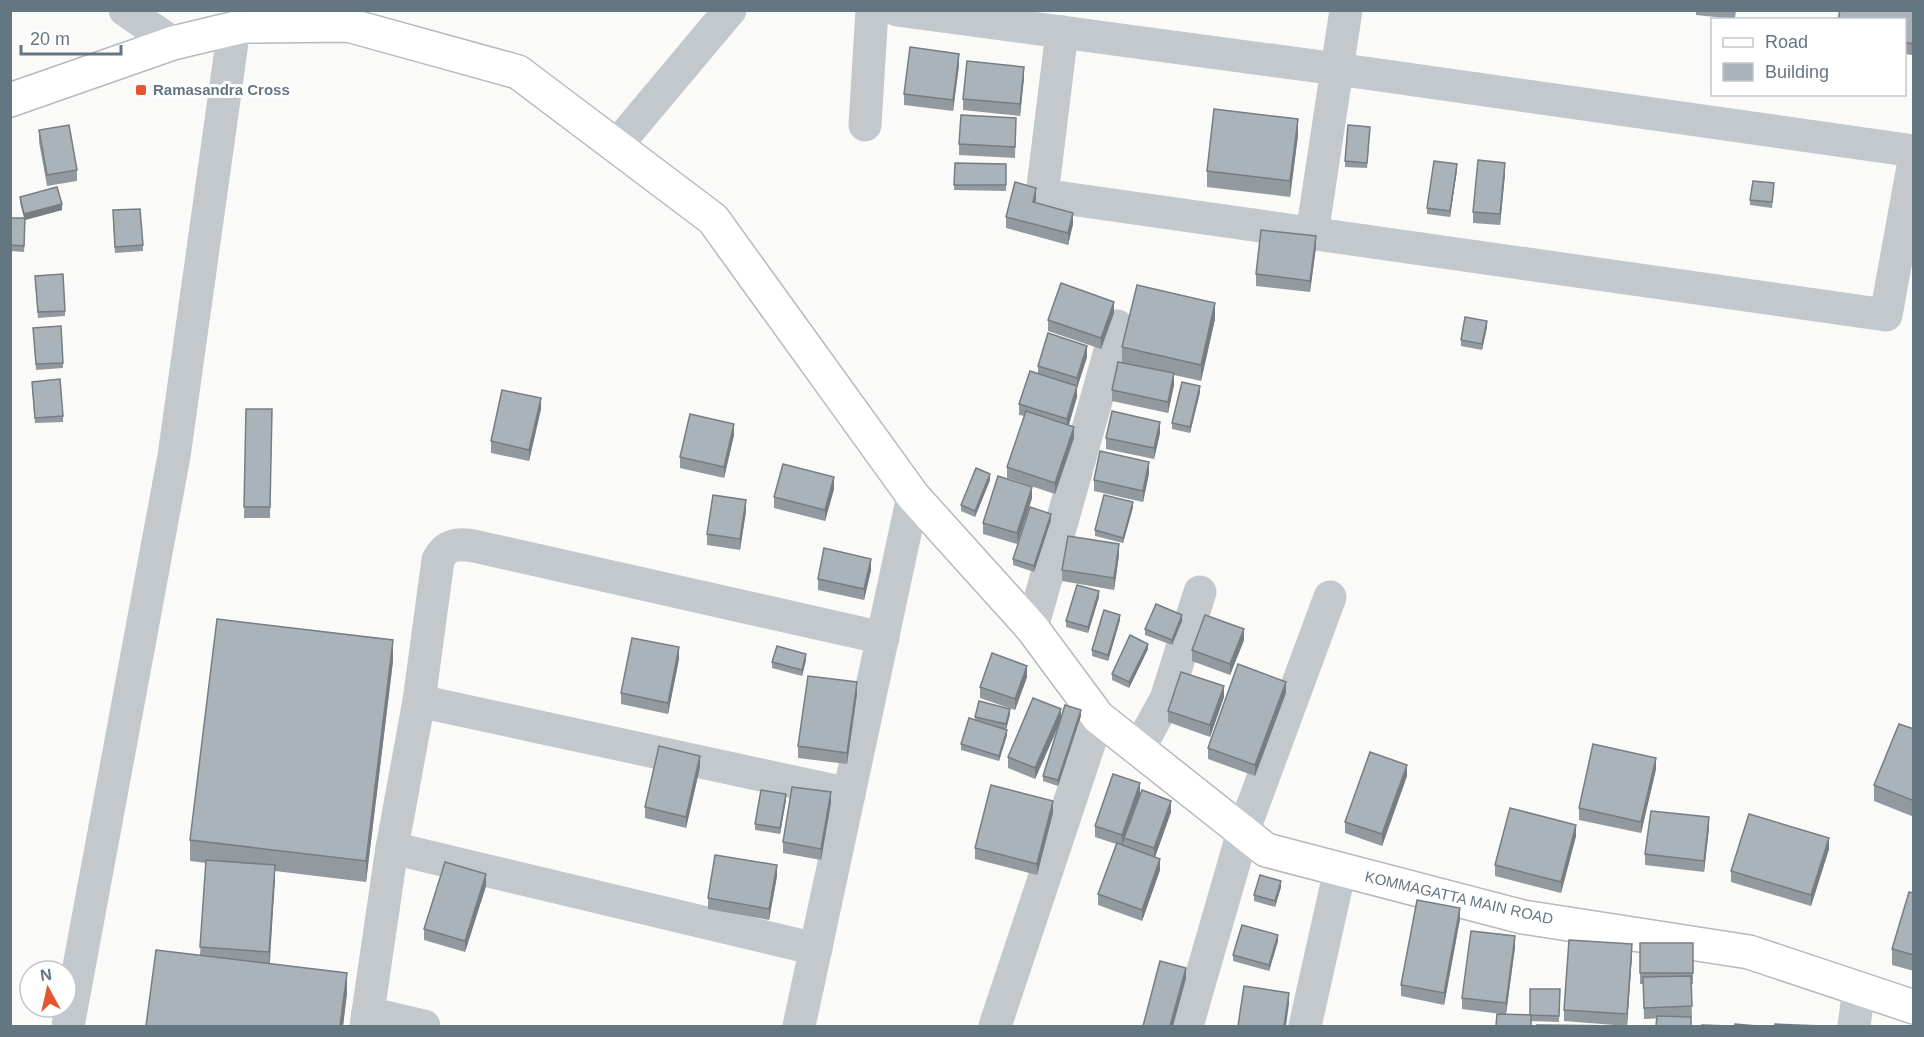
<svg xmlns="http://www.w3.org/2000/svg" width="1924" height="1037" font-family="Helvetica,sans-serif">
<rect width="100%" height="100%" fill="#fafaf8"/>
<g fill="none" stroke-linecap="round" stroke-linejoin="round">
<!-- major casing -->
<g stroke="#b5babe" stroke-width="36">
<polyline id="major" points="10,100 173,43 244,26 348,25 518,72 713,219 913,496 1032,628 1098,717 1266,850 1523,917 1749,952 1914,1007"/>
</g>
<!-- minor -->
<g stroke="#c3c8cc" stroke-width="33">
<polyline points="125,10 173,43"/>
<polyline points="897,10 1337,69 1914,151"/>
<polyline points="1062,32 1042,195 1886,315 1914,161"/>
<polyline points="865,125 872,10"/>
<polyline points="616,146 730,10"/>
<polyline points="1312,234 1346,10"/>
<polyline points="1032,628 1117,326"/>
<polyline points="419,701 849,794"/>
<polyline points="1138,750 1166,699 1200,592"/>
<polyline points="392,848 816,949"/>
<polyline points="368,1013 424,1026"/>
<polyline points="68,1026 174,456 234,28"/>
<path d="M366 1026 392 848 419 701 438 560C446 544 458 543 474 546L883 638"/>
<polyline points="799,1026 913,496"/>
<polyline points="995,1026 1098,717"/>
<polyline points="1187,1026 1243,832 1330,597"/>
<polyline points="1305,1026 1340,870"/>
<polyline points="1854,1026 1859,989"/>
</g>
<!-- major -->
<use href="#major" stroke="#fff" stroke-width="33"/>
</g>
<!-- wall -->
<g fill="#929a9f">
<polygon points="1696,10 1736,10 1735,19 1696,15"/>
<polygon points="1914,10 1914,45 1912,55 1905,54 1905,20"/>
<polygon points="959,65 953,111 904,105 904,94"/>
<polygon points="1024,78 1020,116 963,110 963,99"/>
<polygon points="1016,118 1015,158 959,155 959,144"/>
<polygon points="39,130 77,170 77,181 47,186 39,142"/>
<polygon points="1370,133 1367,168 1345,167 1345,161"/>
<polygon points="1298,135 1290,197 1207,187 1207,171"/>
<polygon points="955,163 1006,164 1006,191 954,190"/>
<polygon points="1457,170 1450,217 1427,214 1427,208"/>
<polygon points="1505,174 1500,225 1473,223 1473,212"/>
<polygon points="1774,189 1772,208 1750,205 1750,200"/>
<polygon points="20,197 62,210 25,220 24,252 10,251 10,218 24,218 20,203"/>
<polygon points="1036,199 1035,203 1073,224 1068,245 1006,228 1006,217"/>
<polygon points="113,216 143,245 143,251 115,253"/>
<polygon points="1316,247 1310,292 1256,286 1256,274"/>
<polygon points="35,281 65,311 65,316 38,318"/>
<polygon points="1114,313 1101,349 1048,331 1048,320"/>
<polygon points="1215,319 1201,381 1174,375 1174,385 1168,413 1112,401 1112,390 1122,363 1122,347"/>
<polygon points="1487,327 1482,350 1461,346 1461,340"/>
<polygon points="33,328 63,363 63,368 36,370"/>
<polygon points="1087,357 1077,388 1077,397 1069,425 1074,438 1055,494 1007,478 1007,467 1025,416 1019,415 1019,404 1038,374 1038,366"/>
<polygon points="32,387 63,416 63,422 35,423"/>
<polygon points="1200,392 1190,433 1172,429 1172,423"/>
<polygon points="246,409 272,409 270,518 244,518"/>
<polygon points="541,409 529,461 491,453 491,441"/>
<polygon points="1160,433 1154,459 1106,449 1106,438"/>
<polygon points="734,435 724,478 680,468 680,457"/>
<polygon points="1149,473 1143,502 1094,491 1094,480"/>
<polygon points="990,480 975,517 961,511 961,505"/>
<polygon points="834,489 825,521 774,508 774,497"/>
<polygon points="1032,498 1017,544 983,534 983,523"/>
<polygon points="1133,507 1123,543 1095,536 1095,530"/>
<polygon points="746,511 740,550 707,545 707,534"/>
<polygon points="1051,520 1034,572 1013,565 1013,559"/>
<polygon points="1119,555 1114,590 1062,581 1062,570"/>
<polygon points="871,570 864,600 818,590 818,579"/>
<polygon points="1099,597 1088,633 1066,627 1066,621"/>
<polygon points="1120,620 1108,661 1092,656 1092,650"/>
<polygon points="1182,621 1172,645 1145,635 1145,629"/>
<polygon points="1244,640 1230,675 1192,661 1192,650"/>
<polygon points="1148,649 1129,688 1112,680 1112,674"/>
<polygon points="679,659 668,714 621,704 621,693"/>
<polygon points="806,660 802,676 772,668 772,662"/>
<polygon points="393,661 366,882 275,871 270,963 347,993 343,1026 146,1026 200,955 206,863 190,861 190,840"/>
<polygon points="1027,677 1015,710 980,698 980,687"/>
<polygon points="1286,693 1255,776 1208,759 1208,748"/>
<polygon points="857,694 847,764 798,758 798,746"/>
<polygon points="1224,697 1210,737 1168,722 1168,711"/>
<polygon points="1010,714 1006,729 1007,735 999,761 961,750 961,744 975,720 975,717"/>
<polygon points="1081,716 1058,786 1043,781 1043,776"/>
<polygon points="1061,720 1035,779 1008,768 1008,757"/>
<polygon points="1914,729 1914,817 1874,801 1874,785"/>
<polygon points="700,767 686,828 645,818 645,807"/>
<polygon points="1656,769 1641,833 1579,820 1579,808"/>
<polygon points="1407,776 1382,846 1345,833 1345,822"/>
<polygon points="1140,794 1171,812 1155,857 1160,870 1142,921 1098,905 1098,894 1116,844 1095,837 1095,826"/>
<polygon points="786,800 780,834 755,830 755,824"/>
<polygon points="831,803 821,860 783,853 783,842"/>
<polygon points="1053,813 1037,875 975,859 975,848"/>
<polygon points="1709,828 1704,872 1645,865 1645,854"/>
<polygon points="1576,836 1561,893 1495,876 1495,865"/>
<polygon points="1829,849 1811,906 1731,882 1731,871"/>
<polygon points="777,876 769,920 708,909 708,898"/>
<polygon points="486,886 465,952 424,940 424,929"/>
<polygon points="1281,887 1275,907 1254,901 1254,895"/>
<polygon points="1914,893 1914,971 1892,965 1892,949"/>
<polygon points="1460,919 1444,1005 1401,996 1401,985"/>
<polygon points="1278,941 1269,971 1233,961 1233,955"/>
<polygon points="1640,943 1693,943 1693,984 1691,984 1692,1017 1644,1019 1643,984 1640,984"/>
<polygon points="1515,947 1506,1014 1530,1015 1560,989 1559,1022 1531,1021 1501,1014 1462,1009 1462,998"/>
<polygon points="1632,955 1627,1026 1564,1021 1564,1010"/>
</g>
<!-- shaded-wall -->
<g fill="#777d82">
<polygon points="1914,34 1914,45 1912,55 1912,44"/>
<polygon points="959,54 959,65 953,111 953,100"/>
<polygon points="1024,67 1024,78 1020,116 1020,104"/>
<polygon points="1298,119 1298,135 1290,197 1290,181"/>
<polygon points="1505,163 1505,174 1500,225 1500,214"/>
<polygon points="1457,164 1457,170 1450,217 1450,211"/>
<polygon points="1036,188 1036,199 1033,213 1033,202"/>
<polygon points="62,204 62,210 25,220 24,252 24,214"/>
<polygon points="1073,213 1073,224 1068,245 1068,233"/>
<polygon points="1316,236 1316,247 1310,292 1310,281"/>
<polygon points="1114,302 1114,313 1101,349 1101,338"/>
<polygon points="1215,303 1215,319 1201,381 1201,365"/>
<polygon points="1487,321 1487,327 1482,350 1482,344"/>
<polygon points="1087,346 1087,357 1077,388 1077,397 1067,430 1067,419 1077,388 1077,378"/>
<polygon points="1174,373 1174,385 1168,413 1168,402"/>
<polygon points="1200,386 1200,392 1190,433 1190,427"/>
<polygon points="541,398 541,409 529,461 529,450"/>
<polygon points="1160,422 1160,433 1154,459 1154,448"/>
<polygon points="734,424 734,435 724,478 724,467"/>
<polygon points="1074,427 1074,438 1055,494 1055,483"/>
<polygon points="1149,462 1149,473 1143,502 1143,491"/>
<polygon points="990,474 990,480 975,517 975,511"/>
<polygon points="834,477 834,489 825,521 825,510"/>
<polygon points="1032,487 1032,498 1017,544 1017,533"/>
<polygon points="746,500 746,511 740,550 740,539"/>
<polygon points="1133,502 1133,507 1123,543 1123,538"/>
<polygon points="1051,514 1051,520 1034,572 1034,566"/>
<polygon points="1119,544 1119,555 1114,590 1114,578"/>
<polygon points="871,559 871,570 864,600 864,589"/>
<polygon points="1099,591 1099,597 1088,633 1088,627"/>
<polygon points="1120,615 1120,620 1108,661 1108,655"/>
<polygon points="1182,615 1182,621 1172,645 1172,640"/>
<polygon points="1244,629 1244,640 1230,675 1230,664"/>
<polygon points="393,640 393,661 366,882 366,861"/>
<polygon points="1148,644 1148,649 1129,688 1129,682"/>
<polygon points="679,647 679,659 668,714 668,703"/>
<polygon points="806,654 806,660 802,676 802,670"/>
<polygon points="1027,666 1027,677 1015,710 1015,699"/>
<polygon points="857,682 857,694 847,764 847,753"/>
<polygon points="1286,682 1286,693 1255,776 1255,765"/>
<polygon points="1224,686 1224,697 1210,737 1210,725"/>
<polygon points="1010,709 1010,714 1006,730 1006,724"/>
<polygon points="1061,709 1061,720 1035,779 1035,768"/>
<polygon points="1081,710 1081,716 1058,786 1058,780"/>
<polygon points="1007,730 1007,735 999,761 999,756"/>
<polygon points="700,756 700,767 686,828 686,817"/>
<polygon points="1656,758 1656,769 1641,833 1641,822"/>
<polygon points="1407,765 1407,776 1382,846 1382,834"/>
<polygon points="1140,783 1140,794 1122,846 1122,835"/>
<polygon points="831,792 831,803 821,860 821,849"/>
<polygon points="786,794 786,800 780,834 780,828"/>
<polygon points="1053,801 1053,813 1037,875 1037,864"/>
<polygon points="1171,801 1171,812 1154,860 1154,848"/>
<polygon points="1709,817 1709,828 1704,872 1704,861"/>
<polygon points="1576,825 1576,836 1561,893 1561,882"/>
<polygon points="1829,838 1829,849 1811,906 1811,895"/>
<polygon points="1160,859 1160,870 1142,921 1142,910"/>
<polygon points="275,865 275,881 269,968 269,952"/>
<polygon points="777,865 777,876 769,920 769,909"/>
<polygon points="486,874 486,886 465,952 465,941"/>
<polygon points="1281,881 1281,887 1275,907 1275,901"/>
<polygon points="1460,908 1460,919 1444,1005 1444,993"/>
<polygon points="1278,935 1278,941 1269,971 1269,965"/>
<polygon points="1515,936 1515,947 1506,1014 1506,1003"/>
<polygon points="1632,944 1632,955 1627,1026 1627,1014"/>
<polygon points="1186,968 1186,979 1173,1026 1170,1026"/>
<polygon points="347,973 347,993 343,1026 340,1026"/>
<polygon points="1289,993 1289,1004 1286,1026 1284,1026"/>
</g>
<!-- building -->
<g fill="#aab3b9" stroke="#777d82" stroke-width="1.5">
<polygon points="1840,10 1914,10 1914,34 1912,44 1905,42 1905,20 1838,20"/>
<polygon points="910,47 959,54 953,100 904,94"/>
<polygon points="967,61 1024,67 1020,104 963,99"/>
<polygon points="1214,109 1298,119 1290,181 1207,171"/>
<polygon points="961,115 1016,118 1015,147 959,144"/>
<polygon points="69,125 77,170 47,175 39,130"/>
<polygon points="1348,125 1370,127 1367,163 1345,161"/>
<polygon points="1478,160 1505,163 1500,214 1473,212"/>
<polygon points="1434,161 1457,164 1450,211 1427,208"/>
<polygon points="955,163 1006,164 1006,185 954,185"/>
<polygon points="1753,181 1774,183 1772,202 1750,200"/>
<polygon points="1015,182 1036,188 1033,202 1073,213 1068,233 1006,217"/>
<polygon points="57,187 62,204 24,214 20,197"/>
<polygon points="140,209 143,245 115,247 113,210"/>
<polygon points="10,218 25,218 24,246 10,245"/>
<polygon points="1261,230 1316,236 1310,281 1256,274"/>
<polygon points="63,274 65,311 38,312 35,276"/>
<polygon points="1061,283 1114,302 1101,338 1048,320"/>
<polygon points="1137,285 1215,303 1201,365 1122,347"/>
<polygon points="1465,317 1487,321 1482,344 1461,340"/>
<polygon points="61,326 63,363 36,364 33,328"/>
<polygon points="1048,333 1087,346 1077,378 1038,366"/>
<polygon points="1118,362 1174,373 1168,402 1112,390"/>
<polygon points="1030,371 1077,386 1067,419 1019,404"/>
<polygon points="60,379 63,416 35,418 32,382"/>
<polygon points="1182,382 1200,386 1190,427 1172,423"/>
<polygon points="502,390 541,398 529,450 491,441"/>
<polygon points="246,409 272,409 270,507 244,507"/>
<polygon points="1026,411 1074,427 1055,483 1007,467"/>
<polygon points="1112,411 1160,422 1154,448 1106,438"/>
<polygon points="690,414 734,424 724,467 680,457"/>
<polygon points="1100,451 1149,462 1143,491 1094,480"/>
<polygon points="783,464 834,477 825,510 774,497"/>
<polygon points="976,468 990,474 975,511 961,505"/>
<polygon points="998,476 1032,487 1017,533 983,523"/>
<polygon points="713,495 746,500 740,539 707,534"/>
<polygon points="1104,495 1133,502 1123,538 1095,530"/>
<polygon points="1030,507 1051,514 1034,566 1013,559"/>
<polygon points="1068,536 1119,544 1114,578 1062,570"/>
<polygon points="824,548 871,559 864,589 818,579"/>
<polygon points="1077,585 1099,591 1088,627 1066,621"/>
<polygon points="1156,604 1182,615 1172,640 1145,629"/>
<polygon points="1104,610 1120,615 1108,655 1092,650"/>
<polygon points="1205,615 1244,629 1230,664 1192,650"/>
<polygon points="217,619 393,640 366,861 190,840"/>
<polygon points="1130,635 1148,644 1129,682 1112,674"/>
<polygon points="632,638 679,647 668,703 621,693"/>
<polygon points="777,646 806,654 802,670 772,662"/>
<polygon points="992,653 1027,666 1015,699 980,687"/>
<polygon points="1238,664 1286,682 1255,765 1208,748"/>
<polygon points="1181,672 1224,686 1210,725 1168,711"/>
<polygon points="808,676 857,682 847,753 798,746"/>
<polygon points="1033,698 1061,709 1035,768 1008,757"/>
<polygon points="979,701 1010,709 1006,724 975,717"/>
<polygon points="1065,705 1081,710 1058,780 1043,776"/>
<polygon points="969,718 1007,730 999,756 961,744"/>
<polygon points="1899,724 1914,729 1914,801 1874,785"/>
<polygon points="1593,744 1656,758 1641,822 1579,808"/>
<polygon points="659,746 700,756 686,817 645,807"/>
<polygon points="1370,752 1407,765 1382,834 1345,822"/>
<polygon points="1113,774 1140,783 1122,835 1095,826"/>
<polygon points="991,785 1053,801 1037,864 975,848"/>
<polygon points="792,787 831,792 821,849 783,842"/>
<polygon points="761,790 786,794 780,828 755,824"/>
<polygon points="1142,790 1171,801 1154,848 1124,838"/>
<polygon points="1510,808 1576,825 1561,882 1495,865"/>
<polygon points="1651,811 1709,817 1704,861 1645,854"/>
<polygon points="1749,814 1829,838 1811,895 1731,871"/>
<polygon points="1117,843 1160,859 1142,910 1098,894"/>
<polygon points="715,855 777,865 769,909 708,898"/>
<polygon points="206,860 275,865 269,952 200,947"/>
<polygon points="445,862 486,874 465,941 424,929"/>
<polygon points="1260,875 1281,881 1275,901 1254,895"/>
<polygon points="1909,892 1914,893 1914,955 1892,949"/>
<polygon points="1417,900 1460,908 1444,993 1401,985"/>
<polygon points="1242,925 1278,935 1269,965 1233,955"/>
<polygon points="1471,931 1515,936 1506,1003 1462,998"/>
<polygon points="1569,940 1632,944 1627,1014 1564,1010"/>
<rect x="1640" y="943" width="53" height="30"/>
<polygon points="156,950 347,973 340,1026 146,1026"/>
<polygon points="1160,961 1186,968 1170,1026 1143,1026"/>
<polygon points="1691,976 1692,1006 1644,1008 1643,977"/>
<polygon points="1244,986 1289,993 1284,1026 1238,1026"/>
<polygon points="1530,989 1560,989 1559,1016 1530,1015"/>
<polygon points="1497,1014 1531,1015 1531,1026 1496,1026"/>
<polygon points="1657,1016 1691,1017 1691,1026 1656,1026"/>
<polygon points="1735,1024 1757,1026 1735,1026"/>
<polygon points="1775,1024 1822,1026 1775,1026"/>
<polygon points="1537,1025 1621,1026 1537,1026"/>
<polygon points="1702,1025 1729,1026 1702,1026"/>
</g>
<!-- markers -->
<rect fill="#e4572e" stroke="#fff" stroke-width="2" x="135" y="84" width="12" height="12" rx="3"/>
<g text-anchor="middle" stroke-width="6" stroke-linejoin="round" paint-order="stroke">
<!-- poi labels -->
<g font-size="15" font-weight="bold" fill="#657683" stroke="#fff" text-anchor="start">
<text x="153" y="95">Ramasandra Cross</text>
</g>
<!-- street labels -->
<g font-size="15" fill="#657683" stroke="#fff">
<text transform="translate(1459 898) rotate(13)" y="5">KOMMAGATTA MAIN ROAD</text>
</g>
</g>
<!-- border -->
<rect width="1924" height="1037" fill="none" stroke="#657683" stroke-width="24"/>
<!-- legend -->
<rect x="1711" y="18" width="195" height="78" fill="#ffffff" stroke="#c1c8cd" stroke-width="1.5"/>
<rect x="1723" y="38" width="30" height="9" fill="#ffffff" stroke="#c1c8cd" stroke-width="1.5"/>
<text x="1765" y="48" font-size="18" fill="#657683">Road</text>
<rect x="1723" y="63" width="30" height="18" fill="#aab3b9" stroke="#c1c8cd" stroke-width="1.5"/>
<text x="1765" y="78" font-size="18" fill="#657683">Building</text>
<!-- north arrow -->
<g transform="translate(48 989) rotate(352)"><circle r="28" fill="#ffffff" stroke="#c1c8cd" stroke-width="1.5"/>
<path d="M0-4.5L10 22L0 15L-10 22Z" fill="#e4572e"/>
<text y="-9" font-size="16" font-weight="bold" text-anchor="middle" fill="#657683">N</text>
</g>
<!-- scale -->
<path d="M21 45v9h100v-9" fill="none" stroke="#657683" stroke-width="3"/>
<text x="30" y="45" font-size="18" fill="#657683" stroke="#ffffff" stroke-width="4.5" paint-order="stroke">20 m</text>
</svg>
